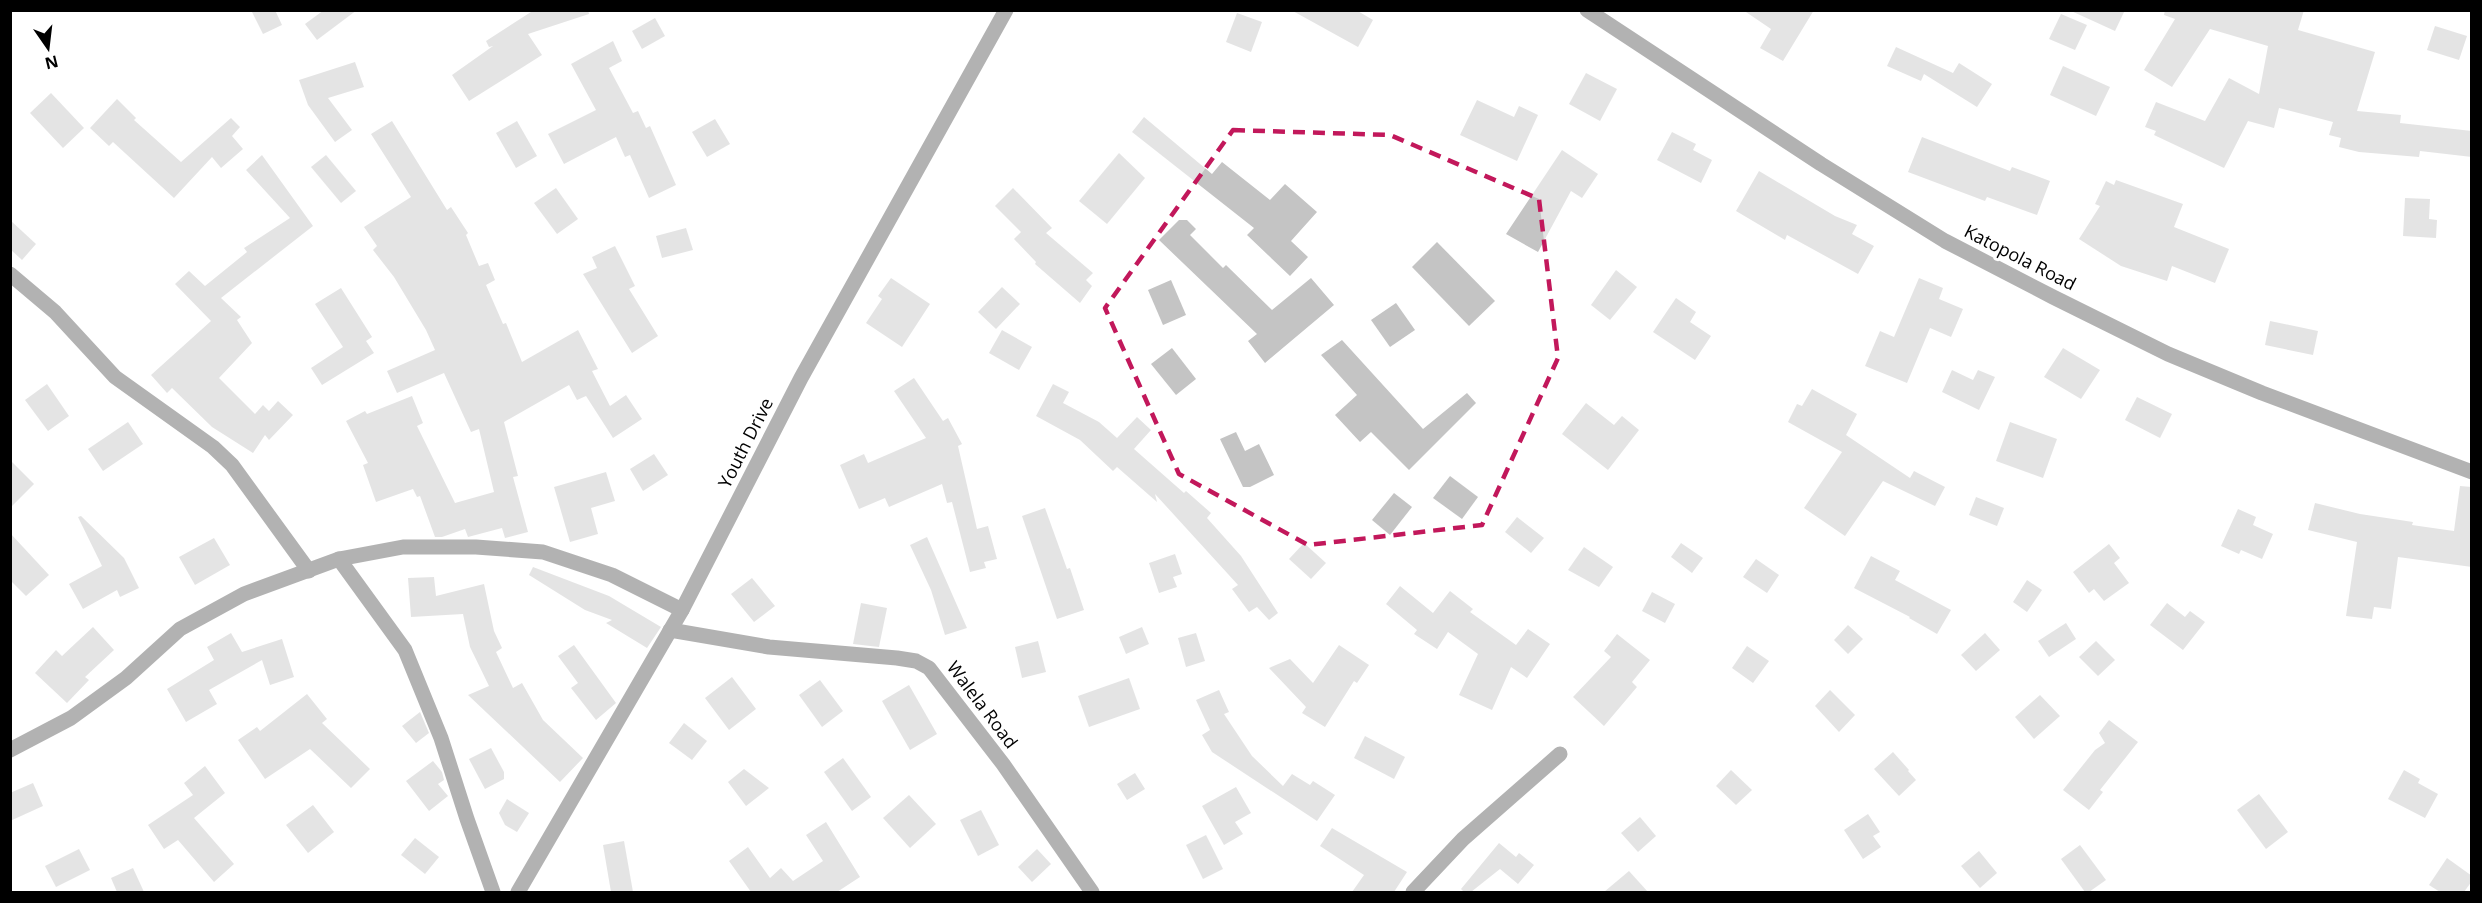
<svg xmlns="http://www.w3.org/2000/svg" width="2482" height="903" font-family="'Open Sans',sans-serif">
<rect width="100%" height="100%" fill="#fff"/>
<!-- building -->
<g fill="#c4c4c4">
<polygon points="251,10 275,10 282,25 263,34"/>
<polygon points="324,10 357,10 317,40 305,24"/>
<polygon points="534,10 588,10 589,14 528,34 542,55 469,101 452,75 493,46 489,47 486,41"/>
<polygon points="1291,10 1356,10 1373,20 1358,47"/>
<polygon points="1743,10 1814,10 1783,61 1760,48 1771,29"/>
<polygon points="2069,10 2125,10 2115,31"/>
<polygon points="2165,10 2304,10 2298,30 2375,52 2357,111 2401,115 2400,123 2472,131 2472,157 2420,151 2419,157 2359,152 2339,147 2341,138 2329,135 2333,122 2279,108 2274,128 2248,121 2224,168 2154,135 2156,131 2145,127 2156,102 2205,121 2229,78 2259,94 2268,46 2210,29 2172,87 2144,70 2175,19 2164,15"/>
<polygon points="1237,13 1262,22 1251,52 1226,42"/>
<polygon points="2061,14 2087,25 2075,50 2049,39"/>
<polygon points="655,18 665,36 642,49 632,31"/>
<polygon points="2435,26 2467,36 2459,60 2427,50"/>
<polygon points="613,41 622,61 609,68 633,113 638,111 646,128 650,126 676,185 649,198 630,155 625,157 616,137 564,164 548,134 596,110 571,64"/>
<polygon points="1896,47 1953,73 1959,63 1992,84 1977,107 1924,74 1921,81 1887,66"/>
<polygon points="355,62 364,87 328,98 352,130 335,142 308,105 299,80"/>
<polygon points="2063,66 2110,87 2096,116 2050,95"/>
<polygon points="1586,73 1617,89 1600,121 1569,104"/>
<polygon points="51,93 84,128 63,148 30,113"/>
<polygon points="117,99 136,118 134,120 181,162 231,118 240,127 232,136 243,149 221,168 212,157 174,198 113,142 109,146 90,128"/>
<polygon points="1477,100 1514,117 1519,106 1538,115 1517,161 1460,135"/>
<polygon points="1144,117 1212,174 1222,162 1270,200 1285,184 1317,212 1291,241 1308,257 1290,276 1247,235 1254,228 1132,132"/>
<polygon points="715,119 730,144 707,157 692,132"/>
<polygon points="392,121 447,210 451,207 468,233 466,235 479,266 488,263 495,280 486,285 503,324 506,323 522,362 578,330 598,369 592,371 610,406 626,395 642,419 613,438 586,396 577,400 569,385 504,422 518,476 513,477 528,532 505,538 502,528 468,537 465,529 442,537 435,537 420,496 417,497 413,489 376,502 363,465 368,463 346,421 365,411 367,414 412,396 423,423 417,426 455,503 494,492 479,429 471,432 444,373 397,393 387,371 435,350 426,330 394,277 373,250 377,246 364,227 411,197 371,134"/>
<polygon points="517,121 537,156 516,168 496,133"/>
<polygon points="1672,132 1696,144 1693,150 1712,160 1701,183 1657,160"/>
<polygon points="1922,137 2010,171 2012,167 2050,181 2037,215 1987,197 1985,201 1908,172"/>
<polygon points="1562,150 1598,174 1582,198 1571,191 1538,252 1506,234"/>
<polygon points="1119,153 1145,178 1107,224 1079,201"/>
<polygon points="262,155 313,226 221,298 241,317 237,320 252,343 219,378 255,414 263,405 269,411 278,401 293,415 269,440 265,435 253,453 212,427 172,388 167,393 151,375 211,321 175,284 189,271 205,286 247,252 244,248 290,218 246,170"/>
<polygon points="326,155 356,191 341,203 311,167"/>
<polygon points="1759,171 1835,216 1857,225 1852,234 1874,246 1858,274 1787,235 1785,240 1736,211"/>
<polygon points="2116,180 2183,204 2174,227 2229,249 2215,283 2172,266 2167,281 2121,266 2079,239 2100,206 2095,204 2106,181 2114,185"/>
<polygon points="556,188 578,219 557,234 534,203"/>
<polygon points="1013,188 1052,228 1046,233 1093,273 1086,280 1092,286 1080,303 1035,264 1036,262 1014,239 1021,232 995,206"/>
<polygon points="2405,198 2430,199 2429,219 2437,220 2436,238 2403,236"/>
<polygon points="10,220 36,244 22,260 10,249"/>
<polygon points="1179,220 1187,220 1196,229 1190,235 1223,268 1226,265 1272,310 1311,278 1334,305 1265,363 1248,341 1257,334 1159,240"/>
<polygon points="686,228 693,250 662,258 656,236"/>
<polygon points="1437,242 1495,301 1469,326 1412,267"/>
<polygon points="615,246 635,286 629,289 658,336 632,353 583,274 597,268 592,257"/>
<polygon points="1616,270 1637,287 1610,320 1591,305"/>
<polygon points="891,278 930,304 902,347 866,323 882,299 878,296"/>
<polygon points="1919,278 1943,288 1939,299 1963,309 1951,337 1930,328 1907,383 1865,366 1880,331 1894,337"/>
<polygon points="1171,280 1186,315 1163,325 1148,290"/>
<polygon points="1002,287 1020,304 996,329 978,312"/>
<polygon points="341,288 372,337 366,341 374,353 322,385 311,368 343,347 315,304"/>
<polygon points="1676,298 1696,312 1690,322 1711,336 1695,360 1653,332"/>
<polygon points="1396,303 1415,330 1390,347 1371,320"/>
<polygon points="2270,321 2318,331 2313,355 2265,345"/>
<polygon points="1002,330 1032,347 1019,370 989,353"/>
<polygon points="1342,340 1423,429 1467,393 1476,403 1409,470 1371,432 1360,442 1335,415 1357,395 1321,355"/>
<polygon points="1172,348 1196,379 1176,395 1151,364"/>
<polygon points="2063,348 2100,370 2081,399 2044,377"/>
<polygon points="1952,370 1973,380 1978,370 1995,377 1979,410 1942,392"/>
<polygon points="914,378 943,421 948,418 962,444 958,446 977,529 988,526 997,559 984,562 986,568 970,572 952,502 947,503 942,484 889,507 885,498 859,509 840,465 864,454 868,463 926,438 894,391"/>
<polygon points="47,384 69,416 48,431 25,400"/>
<polygon points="1053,384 1069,392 1063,403 1099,422 1117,438 1137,417 1151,430 1134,449 1184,493 1186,491 1211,513 1207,518 1241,556 1278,613 1269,620 1257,607 1249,612 1232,589 1238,585 1155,494 1157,502 1117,467 1113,471 1080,440 1036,416"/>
<polygon points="1812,389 1857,414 1846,435 1910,478 1914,471 1945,487 1935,506 1883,481 1845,536 1804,508 1842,452 1788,422 1797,404 1802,406"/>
<polygon points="2137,397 2172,414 2160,438 2125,420"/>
<polygon points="1586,403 1614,425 1622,416 1639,430 1608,470 1562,434"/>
<polygon points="128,422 143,444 103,471 88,449"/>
<polygon points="2010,422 2057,439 2043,478 1996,461"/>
<polygon points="1236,432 1245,451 1259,444 1274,475 1250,487 1243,487 1220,439"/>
<polygon points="654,454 668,475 643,491 630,469"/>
<polygon points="10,460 34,484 10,508"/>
<polygon points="606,472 615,501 591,508 598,534 570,542 554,487"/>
<polygon points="1450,476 1478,497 1462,519 1433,498"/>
<polygon points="2460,486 2472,487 2472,567 2398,557 2391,609 2374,607 2372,619 2346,616 2357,542 2308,530 2315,503 2360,514 2413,522 2412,525 2454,531"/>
<polygon points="1394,493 1412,507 1390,535 1372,520"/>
<polygon points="1976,497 2004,508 1997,526 1969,515"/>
<polygon points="1045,508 1067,569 1070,568 1084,610 1057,619 1022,516"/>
<polygon points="2238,509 2256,517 2253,525 2273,534 2262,559 2241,550 2239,554 2221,546"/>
<polygon points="81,516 124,558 139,588 120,597 117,590 83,609 69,584 102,566 78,517"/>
<polygon points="1517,517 1544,538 1531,553 1505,532"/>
<polygon points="10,533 49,575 26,596 10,580"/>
<polygon points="927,537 967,628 945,635 931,590 910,545"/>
<polygon points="214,538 230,565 195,585 179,557"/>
<polygon points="1304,543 1326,563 1311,579 1289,559"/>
<polygon points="1681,543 1703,558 1692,573 1671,557"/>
<polygon points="2109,544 2120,558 2114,563 2129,583 2104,601 2094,589 2089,593 2073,572"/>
<polygon points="1584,547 1613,567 1599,587 1568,570"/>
<polygon points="1175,554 1182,574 1173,577 1177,587 1159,593 1149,563"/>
<polygon points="1871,556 1900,571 1895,580 1951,610 1937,634 1909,618 1910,617 1854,588"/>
<polygon points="1756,559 1779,575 1767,593 1743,577"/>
<polygon points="533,567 609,596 661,627 647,648 606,623 612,620 585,610 529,575"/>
<polygon points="434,577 436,596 484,584 494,631 502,648 496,652 513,688 522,683 543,720 583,758 560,782 468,695 489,686 470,647 463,614 411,617 408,578"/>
<polygon points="752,578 775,606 754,622 731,594"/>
<polygon points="2027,580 2042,590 2027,612 2013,602"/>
<polygon points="1400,586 1433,613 1450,591 1473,609 1470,612 1516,645 1528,629 1550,644 1527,678 1511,667 1492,710 1459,695 1478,654 1448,632 1437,649 1414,634 1417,630 1386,604"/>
<polygon points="1652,592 1675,604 1665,623 1642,611"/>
<polygon points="861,603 887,608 879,647 853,644"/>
<polygon points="2167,603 2185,617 2190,611 2205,622 2183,650 2150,625"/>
<polygon points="2066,623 2076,639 2049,657 2038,641"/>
<polygon points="1848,625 1863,639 1848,654 1834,640"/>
<polygon points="93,627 114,650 85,677 89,680 67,703 35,673 56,650 62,656"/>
<polygon points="1142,627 1149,644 1126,654 1119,637"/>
<polygon points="231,633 242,652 282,639 294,677 270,685 262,660 209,690 217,704 186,722 167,689 214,660 207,647"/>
<polygon points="1196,633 1205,661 1186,667 1178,638"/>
<polygon points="1985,633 2000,650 1976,671 1961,655"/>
<polygon points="1617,634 1650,660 1632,682 1637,687 1604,726 1573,697 1611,657 1604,651"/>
<polygon points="1038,641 1046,672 1022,678 1015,647"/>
<polygon points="2096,641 2115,660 2098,676 2079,657"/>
<polygon points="574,645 616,703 596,720 571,688 578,683 558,656"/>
<polygon points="1339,645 1369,665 1357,683 1354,681 1325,727 1302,713 1306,707 1269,668 1290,659 1313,683"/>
<polygon points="1747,646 1769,661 1753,683 1732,668"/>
<polygon points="732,677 756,709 729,730 705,698"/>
<polygon points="1129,678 1140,709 1089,727 1078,696"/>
<polygon points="820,680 843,711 822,727 799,695"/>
<polygon points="909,685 937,734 910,750 882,701"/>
<polygon points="1219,690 1229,712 1224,714 1252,756 1283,786 1292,774 1310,785 1313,781 1335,795 1317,821 1212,752 1202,735 1210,730 1196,700"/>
<polygon points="1830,690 1855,715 1839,732 1815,706"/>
<polygon points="307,694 327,719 322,723 370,769 351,788 310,749 265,779 238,740 257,727 260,731"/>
<polygon points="2040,695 2060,716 2034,739 2015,717"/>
<polygon points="420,712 429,733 416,743 402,726"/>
<polygon points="2109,720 2138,742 2100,790 2103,792 2089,810 2063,790 2095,750 2105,743 2099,733"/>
<polygon points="684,723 707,741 692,760 669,743"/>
<polygon points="1365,736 1405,757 1394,779 1354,758"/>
<polygon points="491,748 504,772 504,779 485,789 469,759"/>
<polygon points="1893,752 1909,770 1908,771 1916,780 1899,796 1874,769"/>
<polygon points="843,758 871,797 852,811 824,772"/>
<polygon points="433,761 442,772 444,780 438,784 448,796 429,811 406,781"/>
<polygon points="205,766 225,793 194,818 234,864 214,882 178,840 164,849 148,825 193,795 184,783"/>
<polygon points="744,769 769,788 746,806 728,782"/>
<polygon points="1731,770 1752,790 1736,805 1716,786"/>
<polygon points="2404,770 2420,779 2418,783 2438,794 2425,818 2388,799"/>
<polygon points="1135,773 1145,789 1127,800 1117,784"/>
<polygon points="33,783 43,806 10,821 10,793"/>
<polygon points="1236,787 1251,813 1235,822 1243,834 1224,845 1202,806"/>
<polygon points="2259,794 2288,832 2266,849 2237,810"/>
<polygon points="909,795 936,824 910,848 883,818"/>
<polygon points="507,799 529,813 517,832 505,825 499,813"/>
<polygon points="313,805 334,832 308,853 286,825"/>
<polygon points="981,810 999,845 978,856 960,820"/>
<polygon points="1868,814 1880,832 1873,836 1881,847 1863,859 1844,830"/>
<polygon points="1640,817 1656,836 1638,852 1621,833"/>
<polygon points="826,822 860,877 837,892 751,892 729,861 748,847 770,878 781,868 793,881 823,861 806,835"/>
<polygon points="1332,828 1407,872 1394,892 1352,892 1364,875 1320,846"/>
<polygon points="1206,835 1223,869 1203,879 1186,845"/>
<polygon points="415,838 439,857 425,874 401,855"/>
<polygon points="624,841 633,892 611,892 603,845"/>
<polygon points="1499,843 1516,857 1519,853 1534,865 1518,884 1500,869 1471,892 1464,892 1461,889"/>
<polygon points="2080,845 2106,880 2089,892 2085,892 2061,859"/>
<polygon points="79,849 90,870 56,887 45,866"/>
<polygon points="1037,849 1051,864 1032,882 1018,867"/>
<polygon points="1979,851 1997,873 1980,888 1961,866"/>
<polygon points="2447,858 2472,876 2472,881 2464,892 2440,892 2429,885"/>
<polygon points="133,868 144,892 117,892 111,878"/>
<polygon points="1629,871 1648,892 1604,892"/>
</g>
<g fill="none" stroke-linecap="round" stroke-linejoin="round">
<!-- minor -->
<g stroke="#555" stroke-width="15">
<polyline points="1587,10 1821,164 1945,241 2053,297 2168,354 2262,393 2472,472"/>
<polyline points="10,274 55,312 115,377 213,447 232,465 309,571"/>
<polyline points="339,559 405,650 441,738 467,819 493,892"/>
<polyline points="670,630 769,647 897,658 916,661 929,668 1003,764 1092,892"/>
<polyline points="10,750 71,718 126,678 180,629 244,594 339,559 403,547 476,547 543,552 612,575 682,610"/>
<polyline points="518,892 682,610 801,378 1006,10"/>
<polyline points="1413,892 1463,839 1560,754"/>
</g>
</g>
<!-- marked area -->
<path d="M0 0H2482V903H0ZM1233 130 1390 135 1539 199 1558 358 1482 525 1308 545 1179 474 1105 308Z" fill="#fff" fill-opacity=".55" fill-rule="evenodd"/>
<path fill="none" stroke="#c2185b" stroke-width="4.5" stroke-dasharray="12 8" stroke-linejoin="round" d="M1233 130 1390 135 1539 199 1558 358 1482 525 1308 545 1179 474 1105 308Z"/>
<g text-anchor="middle" stroke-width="6" stroke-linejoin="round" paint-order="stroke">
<!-- street labels -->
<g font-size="18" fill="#000" stroke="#fff">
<text transform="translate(2020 258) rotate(27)" y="6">Katopola Road</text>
<text transform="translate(746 443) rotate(-63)" y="6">Youth Drive</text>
<text transform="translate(982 705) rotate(53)" y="6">Walela Road</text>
</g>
</g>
<!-- border -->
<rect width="2482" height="903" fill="none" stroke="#000000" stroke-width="24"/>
<!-- north arrow -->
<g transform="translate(48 48) rotate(166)" stroke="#ffffff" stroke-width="4.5" paint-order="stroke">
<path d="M0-4.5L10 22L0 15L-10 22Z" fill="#000000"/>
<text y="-9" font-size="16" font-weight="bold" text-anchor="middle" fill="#000000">N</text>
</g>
</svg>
